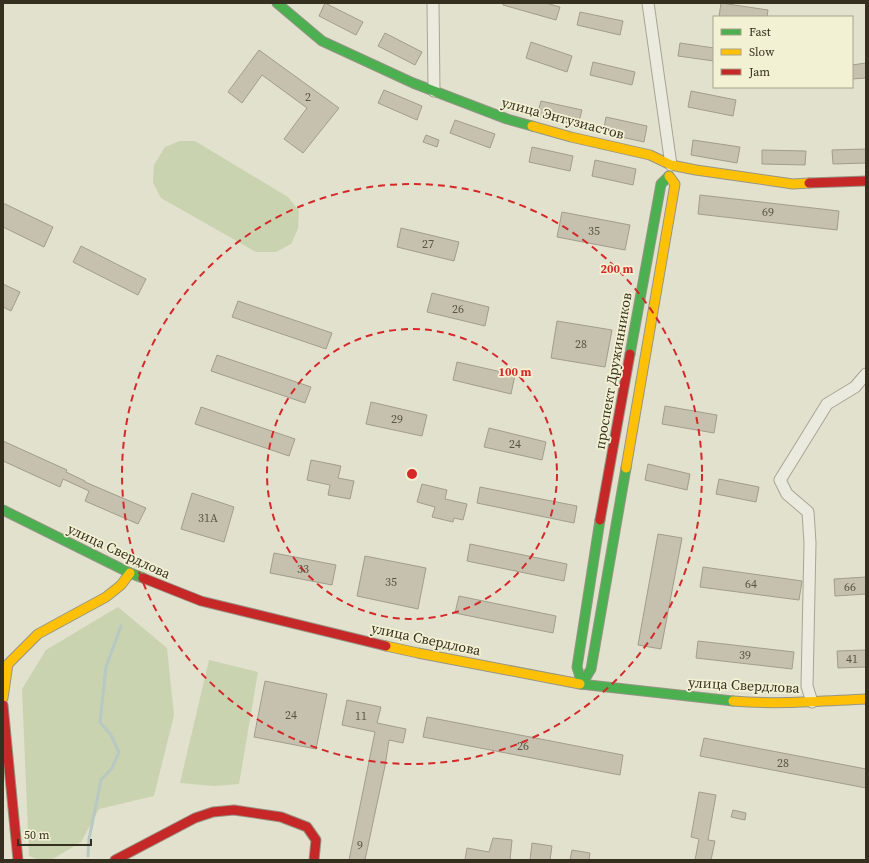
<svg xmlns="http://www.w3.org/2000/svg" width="869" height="863" font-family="'Source Serif 4',serif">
<rect width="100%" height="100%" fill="#e2e1cd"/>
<!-- green -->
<g fill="#cad3b0">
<polygon points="180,141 195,141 288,197 299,211 298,229 291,244 276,252 256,252 161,198 153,183 154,165 165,147"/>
<polygon points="118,607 167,648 174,715 154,796 99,809 81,842 51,860 40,860 29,856 22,689 46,650"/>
<polygon points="209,660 258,672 239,784 214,786 180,783"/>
</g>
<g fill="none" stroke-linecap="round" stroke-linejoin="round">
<!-- stream -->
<polyline stroke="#b8c8c2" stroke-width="3" points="88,856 89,839 101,780 112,768 119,752 111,735 100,722 106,667 121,626"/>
</g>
<!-- building -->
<g fill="#c6c1ae" stroke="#a29d8c">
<polygon points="325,3 363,22 356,35 319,16"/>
<polygon points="503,3 546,3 560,7 556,20 503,5"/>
<polygon points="721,3 768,10 767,17 719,17"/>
<polygon points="580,12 623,21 620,35 577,25"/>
<polygon points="385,33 422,52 415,65 378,46"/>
<polygon points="531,42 572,56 567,72 526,58"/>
<polygon points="680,43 714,48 714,61 678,56"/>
<polygon points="259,50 339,108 303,153 284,139 307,108 262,75 242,103 228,92"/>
<polygon points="593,62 635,72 632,85 590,75"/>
<polygon points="866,63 866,78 852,79 852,65"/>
<polygon points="384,90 422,106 417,120 378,103"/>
<polygon points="691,91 736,100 733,116 688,107"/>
<polygon points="541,101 582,110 578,125 537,116"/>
<polygon points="606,117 647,126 644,142 603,133"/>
<polygon points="455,120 495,134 490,148 450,133"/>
<polygon points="426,135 439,140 437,147 423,142"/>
<polygon points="693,140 740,147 737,163 691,155"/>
<polygon points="532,147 573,156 570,171 529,162"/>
<polygon points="866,149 866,163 833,164 832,150"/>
<polygon points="762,150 806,151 805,165 762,164"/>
<polygon points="595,160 636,169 633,185 592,176"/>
<polygon points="700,195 839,211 837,230 698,214"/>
<polygon points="3,203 53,227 44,247 3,227"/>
<polygon points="562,212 630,225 625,250 557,237"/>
<polygon points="401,228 459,242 454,261 397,247"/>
<polygon points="81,246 146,279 138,295 73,262"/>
<polygon points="3,284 20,292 11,311 3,307"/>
<polygon points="432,293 489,307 485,326 427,312"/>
<polygon points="238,301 332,333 326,349 232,317"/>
<polygon points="557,321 612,330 605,367 551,358"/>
<polygon points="217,355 311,387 305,403 211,371"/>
<polygon points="457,362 515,375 511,394 453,380"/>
<polygon points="371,402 427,415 422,436 366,424"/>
<polygon points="665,406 717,415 714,433 662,424"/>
<polygon points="201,407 295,439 289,456 195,424"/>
<polygon points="489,428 546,442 542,460 484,447"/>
<polygon points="3,441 67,470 66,472 85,481 85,482 146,508 138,524 85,501 89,491 63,479 60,487 3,461"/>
<polygon points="311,460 341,466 338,478 354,481 350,499 328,495 330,485 307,480"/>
<polygon points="648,464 690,474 687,490 645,480"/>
<polygon points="719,479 759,487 756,502 716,494"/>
<polygon points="422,484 447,490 445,499 467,504 463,520 454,518 453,522 432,517 435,507 417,502"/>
<polygon points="480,487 577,506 574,523 477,503"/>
<polygon points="192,493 234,507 224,542 181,529"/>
<polygon points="658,534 682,538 661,649 638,645"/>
<polygon points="470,544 567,564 564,581 467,561"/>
<polygon points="274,553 336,565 332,585 270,573"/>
<polygon points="365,556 426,568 418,609 357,596"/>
<polygon points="703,567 802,581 799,600 700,587"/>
<polygon points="866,577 866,594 835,596 834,579"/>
<polygon points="459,596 556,616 553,633 455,613"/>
<polygon points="698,641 794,652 792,669 696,658"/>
<polygon points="866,650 866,667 838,668 837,651"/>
<polygon points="265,681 327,694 316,749 254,737"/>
<polygon points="347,700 381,707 377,723 406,729 403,743 389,740 385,766 365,860 349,860 375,732 342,725"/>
<polygon points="427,717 623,755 620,775 423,737"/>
<polygon points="704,738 866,769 866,788 700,756"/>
<polygon points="699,792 716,795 708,840 715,841 711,860 695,860 699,839 691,837"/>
<polygon points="733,810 746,813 745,820 731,817"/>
<polygon points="493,838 512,840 510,860 465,860 467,848 489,852"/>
<polygon points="532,843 552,846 550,860 530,860"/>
<polygon points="572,850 590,853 589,860 570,860"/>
</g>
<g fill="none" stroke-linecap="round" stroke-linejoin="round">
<!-- street casing -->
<g stroke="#a7a596" stroke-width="13">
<g id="street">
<polyline points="433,3 434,91"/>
<polyline points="648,3 671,165"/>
<polyline points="812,702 807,686 810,543 808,512 787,494 780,480 827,404 855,387 866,374"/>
</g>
</g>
<!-- fast casing -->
<g stroke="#979586" stroke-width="11">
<g id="fast">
<polyline points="277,3 322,41 413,83 507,119 532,126"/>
<polyline points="630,354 661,184 669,176"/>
<polyline points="3,510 130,573 143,578"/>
<polyline points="580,684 733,701"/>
<polyline points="582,684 591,669 626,468"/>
<polyline points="582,684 577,667 600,520"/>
</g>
</g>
<!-- slow casing -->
<g stroke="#979586" stroke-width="11">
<g id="slow">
<polyline points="532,126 571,137 650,155 671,165 696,170 793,184 809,183"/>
<polyline points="626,468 675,184 669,176"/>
<polyline points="386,646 418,653 580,684"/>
<polyline points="3,698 8,664 38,634 106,597 121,585 130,573"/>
<path d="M733 701C777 705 822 701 866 699"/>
</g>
</g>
<!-- jam casing -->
<g stroke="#979586" stroke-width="11">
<g id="jam">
<polyline points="809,183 866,181"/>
<polyline points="600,520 630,354"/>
<polyline points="143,578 201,601 386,646"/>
<polyline points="3,705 18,860"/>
<polyline points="115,860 195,818 213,812 234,810 281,817 307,827 316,840 314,860"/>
</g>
</g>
<!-- street -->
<use href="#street" stroke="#eaeade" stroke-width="11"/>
<!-- fast -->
<use href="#fast" stroke="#4caf50" stroke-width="9"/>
<!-- slow -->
<use href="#slow" stroke="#ffc107" stroke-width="9"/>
<!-- jam -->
<use href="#jam" stroke="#c62828" stroke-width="9"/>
</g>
<!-- distance rings -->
<g fill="none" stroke="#d62828" stroke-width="2" stroke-dasharray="7 5">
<circle cx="412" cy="474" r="145"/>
<circle cx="412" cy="474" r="290"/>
</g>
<g text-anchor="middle" stroke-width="3.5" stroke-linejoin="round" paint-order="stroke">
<!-- number labels -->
<g font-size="12" fill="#595443">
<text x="308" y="101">2</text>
<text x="768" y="216">69</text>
<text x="594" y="235">35</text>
<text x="428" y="248">27</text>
<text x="458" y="313">26</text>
<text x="581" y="348">28</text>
<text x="397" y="423">29</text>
<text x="515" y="448">24</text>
<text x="208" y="522">31А</text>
<text x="303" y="573">33</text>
<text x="391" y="586">35</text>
<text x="751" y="588">64</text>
<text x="850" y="591">66</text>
<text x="745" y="659">39</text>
<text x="852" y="663">41</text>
<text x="291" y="719">24</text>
<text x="361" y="720">11</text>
<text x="523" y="750">26</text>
<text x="783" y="767">28</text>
<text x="360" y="849">9</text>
</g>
<!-- street labels -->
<g font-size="14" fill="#352f1f" stroke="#f3f1d3">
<text transform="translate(563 118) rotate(15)" y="5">улица Энтузиастов</text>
<text transform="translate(613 371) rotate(-80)" y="5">проспект Дружинников</text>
<text transform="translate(119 551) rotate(25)" y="5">улица Свердлова</text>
<text transform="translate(426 639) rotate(12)" y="5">улица Свердлова</text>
<text transform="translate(744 685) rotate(3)" y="5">улица Свердлова</text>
</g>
</g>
<circle cx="412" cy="474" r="6" fill="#d62828" stroke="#f3f1d3" stroke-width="2"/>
<g font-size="12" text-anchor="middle" font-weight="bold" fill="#d62828" stroke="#f3f1d3" stroke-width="3.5" stroke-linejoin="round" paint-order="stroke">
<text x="617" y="273">200 m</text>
<text x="515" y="376">100 m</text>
</g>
<!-- border -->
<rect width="869" height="863" fill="none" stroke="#352f1f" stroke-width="8"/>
<!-- legend -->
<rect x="713" y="16" width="140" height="72" fill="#f3f1d3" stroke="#a7a38b"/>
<rect x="721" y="29" width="20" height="6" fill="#4caf50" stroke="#a7a38b"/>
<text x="749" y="36" font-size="12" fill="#352f1f">Fast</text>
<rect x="721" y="49" width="20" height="6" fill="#ffc107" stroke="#a7a38b"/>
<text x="749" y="56" font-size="12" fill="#352f1f">Slow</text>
<rect x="721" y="69" width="20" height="6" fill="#c62828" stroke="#a7a38b"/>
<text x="749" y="76" font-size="12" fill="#352f1f">Jam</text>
<!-- scale -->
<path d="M18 839v6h73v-6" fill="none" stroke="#352f1f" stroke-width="2"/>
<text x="24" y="839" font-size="12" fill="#352f1f" stroke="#f3f1d3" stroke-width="3" paint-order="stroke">50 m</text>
</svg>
